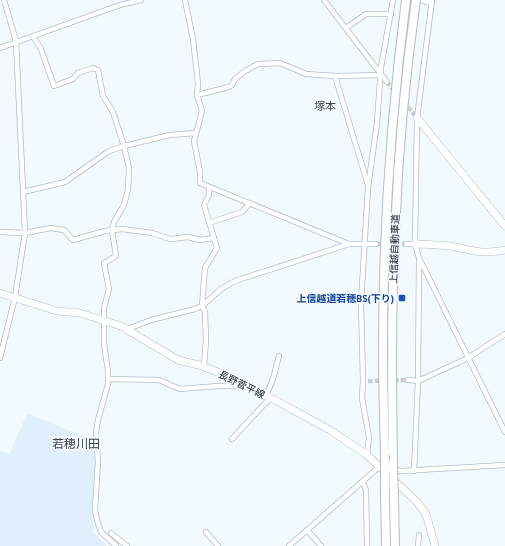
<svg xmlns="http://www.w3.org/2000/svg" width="505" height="546" font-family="'PT Sans','Noto Sans JP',sans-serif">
<rect width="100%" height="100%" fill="#f2f9ff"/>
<!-- built -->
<polygon fill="#e0effb" points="27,413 92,440 91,442 95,444 93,532 107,546 0,546 0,451 10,454"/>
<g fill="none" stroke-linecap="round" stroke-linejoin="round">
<!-- street-tunnel -->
<g stroke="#c8ced3" stroke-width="4.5" stroke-dasharray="4.5 2" stroke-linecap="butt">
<polyline points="387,82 395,92"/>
<polyline points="404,102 417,118"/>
<polyline points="376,244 406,244"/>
<polyline points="368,381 408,380"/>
</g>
<!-- street casing -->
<g stroke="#b4bcc3" stroke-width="6">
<g id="street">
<polyline points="185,0 193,39 198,84 197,95 202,111 194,141 200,172 200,183 349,244 376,244"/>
<polyline points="324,0 387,82"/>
<polyline points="432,0 417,118 415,244 419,258 505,432"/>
<polyline points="423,1 431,3"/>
<polyline points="346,28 366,14 391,14"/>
<polyline points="33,36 41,49 54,86 73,79 78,73 93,68 98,70 103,96 113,112 124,146 129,168 128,190 124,205 114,222 112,230 116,256 104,263 109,289 104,308 104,344 108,371 108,384 98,420 96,432 98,462 95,509 97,520 101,532 116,546"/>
<polyline points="0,48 120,5 141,0"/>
<polyline points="335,76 368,185"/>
<polyline points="197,95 229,87 232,85 235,79 245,71 258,64 280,63 306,74 335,76 381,75"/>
<polyline points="23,192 65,182 109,151 124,146 170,135 196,133"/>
<polyline points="209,223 242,212 250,203"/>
<polyline points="0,232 25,233 51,228 64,230 73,240 105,231 122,229 152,233 170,239 188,237 200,240 214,238"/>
<polyline points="406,244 415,244"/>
<polyline points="128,329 151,320 195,309 202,306 221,289 235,281 349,244"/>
<polyline points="0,358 15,297 25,233 16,41 4,0"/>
<polyline points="204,366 206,340 205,312 202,306 205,268 217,248 204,205 209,195 209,187"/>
<polyline points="108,379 159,380 180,389 218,386 246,386"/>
<polyline points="408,380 418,381 468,358 505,334"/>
<polyline points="266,396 273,379 279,356"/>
<polyline points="232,439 270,398"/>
<polyline points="367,455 369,437 362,398 363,381 361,303 368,187 377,123 381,67 393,0"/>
<polyline points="391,469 401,471 505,465"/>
<polyline points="414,471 418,381 419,260"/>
<polyline points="363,482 366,490 367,546"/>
<polyline points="307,530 321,546"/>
<polyline points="206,532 218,546"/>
<polyline points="111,533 127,546"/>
<polyline points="289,546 380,466 382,467"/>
<polyline points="418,546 419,535"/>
</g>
</g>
<!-- secondary casing -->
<g stroke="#b4bcc3" stroke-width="8">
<g id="secondary">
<polyline points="417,118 505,226"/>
<path d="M415 244C427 244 438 245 450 246 471 250 483 255 505 250"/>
</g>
</g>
<!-- primary casing -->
<g stroke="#b4bcc3" stroke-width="8">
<polyline id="primary" points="0,293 57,311 80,313 121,326 178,360 199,365 236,379 330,430 367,455 417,502 426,514 428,521 435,546"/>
</g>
<!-- highway casing -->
<g stroke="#b4bcc3" stroke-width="10">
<g id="highway">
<path d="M385 455C384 420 383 384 383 349 383 232 391 115 406 0"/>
<path d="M393 464C392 387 391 309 395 232 398 154 405 77 416 0"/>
<polyline points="385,492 386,546"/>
<polyline points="394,499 395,546"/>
</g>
</g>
<!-- street -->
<use href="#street" stroke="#fff" stroke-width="4.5"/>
<!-- secondary -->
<use href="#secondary" stroke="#fff" stroke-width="7"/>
<!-- primary -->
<use href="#primary" stroke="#fff" stroke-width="7"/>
<!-- highway -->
<use href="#highway" stroke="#fff" stroke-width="8"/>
<!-- highway-bridge casing -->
<g stroke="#b4bcc3" stroke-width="10" stroke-linecap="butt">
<g id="highway-bridge">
<polyline points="385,455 385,492"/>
<polyline points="393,464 394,499"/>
</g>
</g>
<!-- highway-bridge -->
<use href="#highway-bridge" stroke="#fff" stroke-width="8"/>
</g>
<!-- markers -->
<rect fill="#1a4fb4" stroke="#f2f9ff" stroke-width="1.5" x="398" y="294" width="8" height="8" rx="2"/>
<g text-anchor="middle" stroke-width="4" stroke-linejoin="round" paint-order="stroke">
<!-- street labels -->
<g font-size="10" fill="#202325" stroke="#f2f9ff">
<text transform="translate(394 249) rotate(-88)" y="4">上信越自動車道</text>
<text transform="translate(242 384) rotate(26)" y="4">長野菅平線</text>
</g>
<!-- transit labels -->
<g font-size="10" font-weight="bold" fill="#164399" stroke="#f2f9ff" text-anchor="end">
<text x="394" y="302">上信越道若穂BS(下り)</text>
</g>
<!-- neighbourhood labels -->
<g font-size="11" fill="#3e454a" stroke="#f2f9ff">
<text x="325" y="110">塚本</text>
</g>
<!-- quarter labels -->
<g font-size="12" fill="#3e454a" stroke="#f2f9ff">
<text x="76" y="448">若穂川田</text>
</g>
</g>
</svg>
